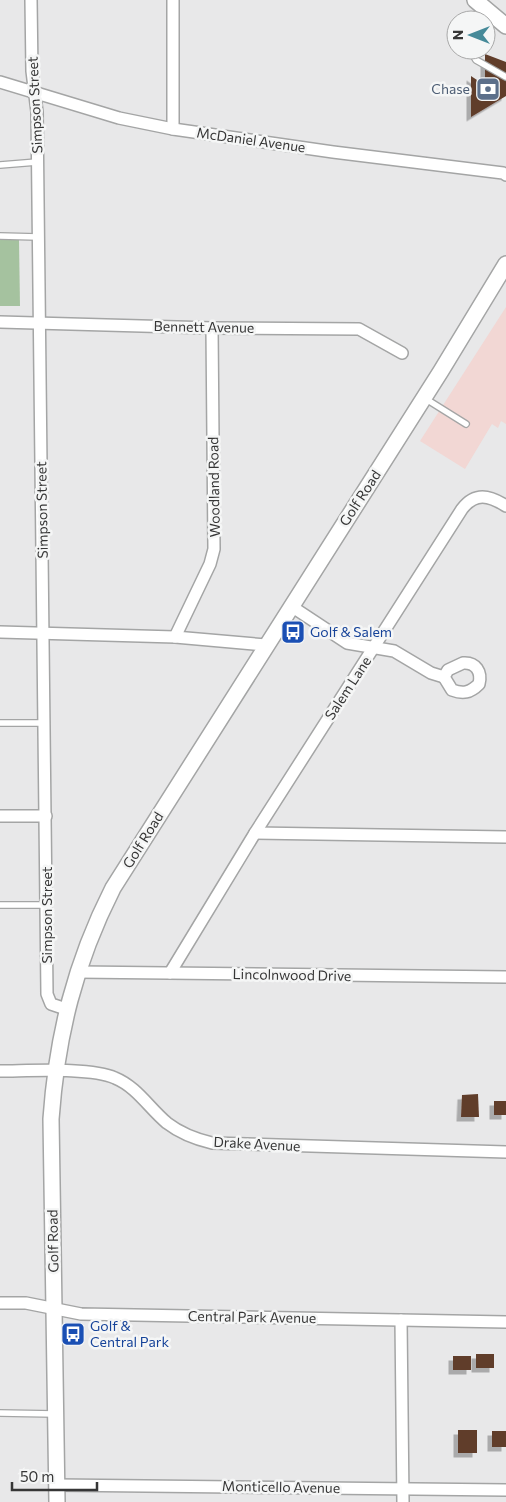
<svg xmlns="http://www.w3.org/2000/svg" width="506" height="1502" font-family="Commissioner,sans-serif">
<defs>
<filter id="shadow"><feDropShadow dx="-4.5" dy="4.5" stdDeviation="0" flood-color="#0004"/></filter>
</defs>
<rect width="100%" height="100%" fill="#e8e8e9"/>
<!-- commercial -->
<polygon fill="#f2d7d4" points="506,307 506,424 501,421 498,428 492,424 465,469 420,441"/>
<!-- green -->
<polygon fill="#a5c29f" points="0,239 19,240 20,306 0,306"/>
<!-- building -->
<g fill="#613d2b" filter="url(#shadow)">
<polygon points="485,54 506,62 506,96 471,117 471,76 480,82 485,79"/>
<polygon points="478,1094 479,1117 461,1117 462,1095"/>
<rect x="494" y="1101" width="12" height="14"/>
<rect x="476" y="1354" width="18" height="14"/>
<rect x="453" y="1356" width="18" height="14"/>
<rect x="458" y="1430" width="19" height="23"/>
<rect x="492" y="1431" width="14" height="16"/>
</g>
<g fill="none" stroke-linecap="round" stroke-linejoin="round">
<!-- lane casing -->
<g stroke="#a4a5a5" stroke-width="8">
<g id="lane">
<polyline points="470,50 476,60 506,77"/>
<polyline points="0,165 37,162"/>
<polyline points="0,236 38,237"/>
<polyline points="426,399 466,424"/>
<polyline points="0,723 45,723"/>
<polyline points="0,905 47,905"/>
<polyline points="0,1413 55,1414"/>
</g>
</g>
<!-- street casing -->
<g stroke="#a4a5a5" stroke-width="14">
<g id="street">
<polyline points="31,0 32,71 37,112 47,994 51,1004 66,1009"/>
<polyline points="173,0 173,129"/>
<polyline points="0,82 119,118 173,129 333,152 503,173 506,175"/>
<polyline points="0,322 212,328 359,329 402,353"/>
<polyline points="291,606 347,643 394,651 431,673 444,677"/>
<polyline points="0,632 175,637 266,645"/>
<polyline points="175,637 210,564 214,549 212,328"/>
<path d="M463 663C476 662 482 672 479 684 470 693 463 694 452 690L444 677 448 670Z"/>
<polyline points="0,816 46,816"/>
<polyline points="255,833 506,837"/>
<polyline points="78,972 506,977"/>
<path d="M170 973 255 833 462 509C475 492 489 495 506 506"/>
<path d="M0 1071C28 1071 91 1067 115 1078 137 1087 149 1108 167 1123 180 1133 195 1139 212 1143L506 1152"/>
<polyline points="0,1303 26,1303 81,1314 506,1322"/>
<polyline points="401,1320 403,1502"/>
<polyline points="57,1485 506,1490"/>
</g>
</g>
<!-- secondary casing -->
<g stroke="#a4a5a5" stroke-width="18">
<g id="secondary">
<polyline points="475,0 506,26"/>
<path d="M57 1502 51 1119C57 1035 75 963 113 888L441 371 506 264"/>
</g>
</g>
<!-- lane -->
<use href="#lane" stroke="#fff" stroke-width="5.5"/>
<!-- street -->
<use href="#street" stroke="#fff" stroke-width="11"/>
<!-- secondary -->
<use href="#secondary" stroke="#fff" stroke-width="15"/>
</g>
<!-- icons -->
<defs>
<g id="bank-square" transform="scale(1.25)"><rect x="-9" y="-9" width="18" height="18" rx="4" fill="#5c6f8a" stroke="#f5f6f6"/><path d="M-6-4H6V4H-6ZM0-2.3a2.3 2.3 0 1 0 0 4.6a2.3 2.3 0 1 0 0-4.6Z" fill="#fff"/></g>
<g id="bus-square" transform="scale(1.25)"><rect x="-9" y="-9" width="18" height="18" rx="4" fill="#1a4fb4" stroke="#f5f6f6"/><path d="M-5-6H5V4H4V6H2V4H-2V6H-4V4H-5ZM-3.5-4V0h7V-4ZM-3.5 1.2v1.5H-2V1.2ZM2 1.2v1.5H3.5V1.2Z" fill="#fff"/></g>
</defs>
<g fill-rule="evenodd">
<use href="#bank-square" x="488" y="89"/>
<use href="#bus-square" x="293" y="632"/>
<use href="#bus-square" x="73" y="1334"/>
</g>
<g text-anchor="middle" stroke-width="5" stroke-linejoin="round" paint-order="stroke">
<!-- service labels -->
<g font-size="14" fill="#4e5e75" stroke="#f5f6f6" text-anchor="end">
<text x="470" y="94">Chase</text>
</g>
<!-- street labels -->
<g font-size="14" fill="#363636" stroke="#f5f6f6">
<text transform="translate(35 105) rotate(-93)" y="5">Simpson Street</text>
<text transform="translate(251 140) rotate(8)" y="5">McDaniel Avenue</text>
<text transform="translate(204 327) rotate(1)" y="5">Bennett Avenue</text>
<text transform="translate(214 487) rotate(-91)" y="5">Woodland Road</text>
<text transform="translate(360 498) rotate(-57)" y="5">Golf Road</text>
<text transform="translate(42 510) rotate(-91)" y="5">Simpson Street</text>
<text transform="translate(348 688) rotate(-57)" y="5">Salem Lane</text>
<text transform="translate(143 840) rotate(-58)" y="5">Golf Road</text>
<text transform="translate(47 915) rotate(-90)" y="5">Simpson Street</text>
<text transform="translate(292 975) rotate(1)" y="5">Lincolnwood Drive</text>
<text transform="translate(257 1144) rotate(3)" y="5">Drake Avenue</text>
<text transform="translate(53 1241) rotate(-91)" y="5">Golf Road</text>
<text transform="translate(252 1317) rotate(1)" y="5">Central Park Avenue</text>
<text transform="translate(281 1487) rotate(1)" y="5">Monticello Avenue</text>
</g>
<!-- transit labels -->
<g font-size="14" fill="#164399" stroke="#f5f6f6" text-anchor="start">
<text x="310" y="637">Golf &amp; Salem</text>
<text x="90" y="1331">Golf &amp;<tspan x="90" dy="16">Central Park</tspan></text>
</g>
</g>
<!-- north arrow -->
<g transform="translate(471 35) rotate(270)"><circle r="24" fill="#f5f6f6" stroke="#a9a9a9"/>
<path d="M0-4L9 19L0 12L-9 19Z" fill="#468a99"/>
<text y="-8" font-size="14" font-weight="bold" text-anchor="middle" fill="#363636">N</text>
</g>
<!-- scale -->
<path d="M12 1482v8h85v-8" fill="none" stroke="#363636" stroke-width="2.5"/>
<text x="20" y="1482" font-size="15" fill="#363636" stroke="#f5f6f6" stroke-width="4" paint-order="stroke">50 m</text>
</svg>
